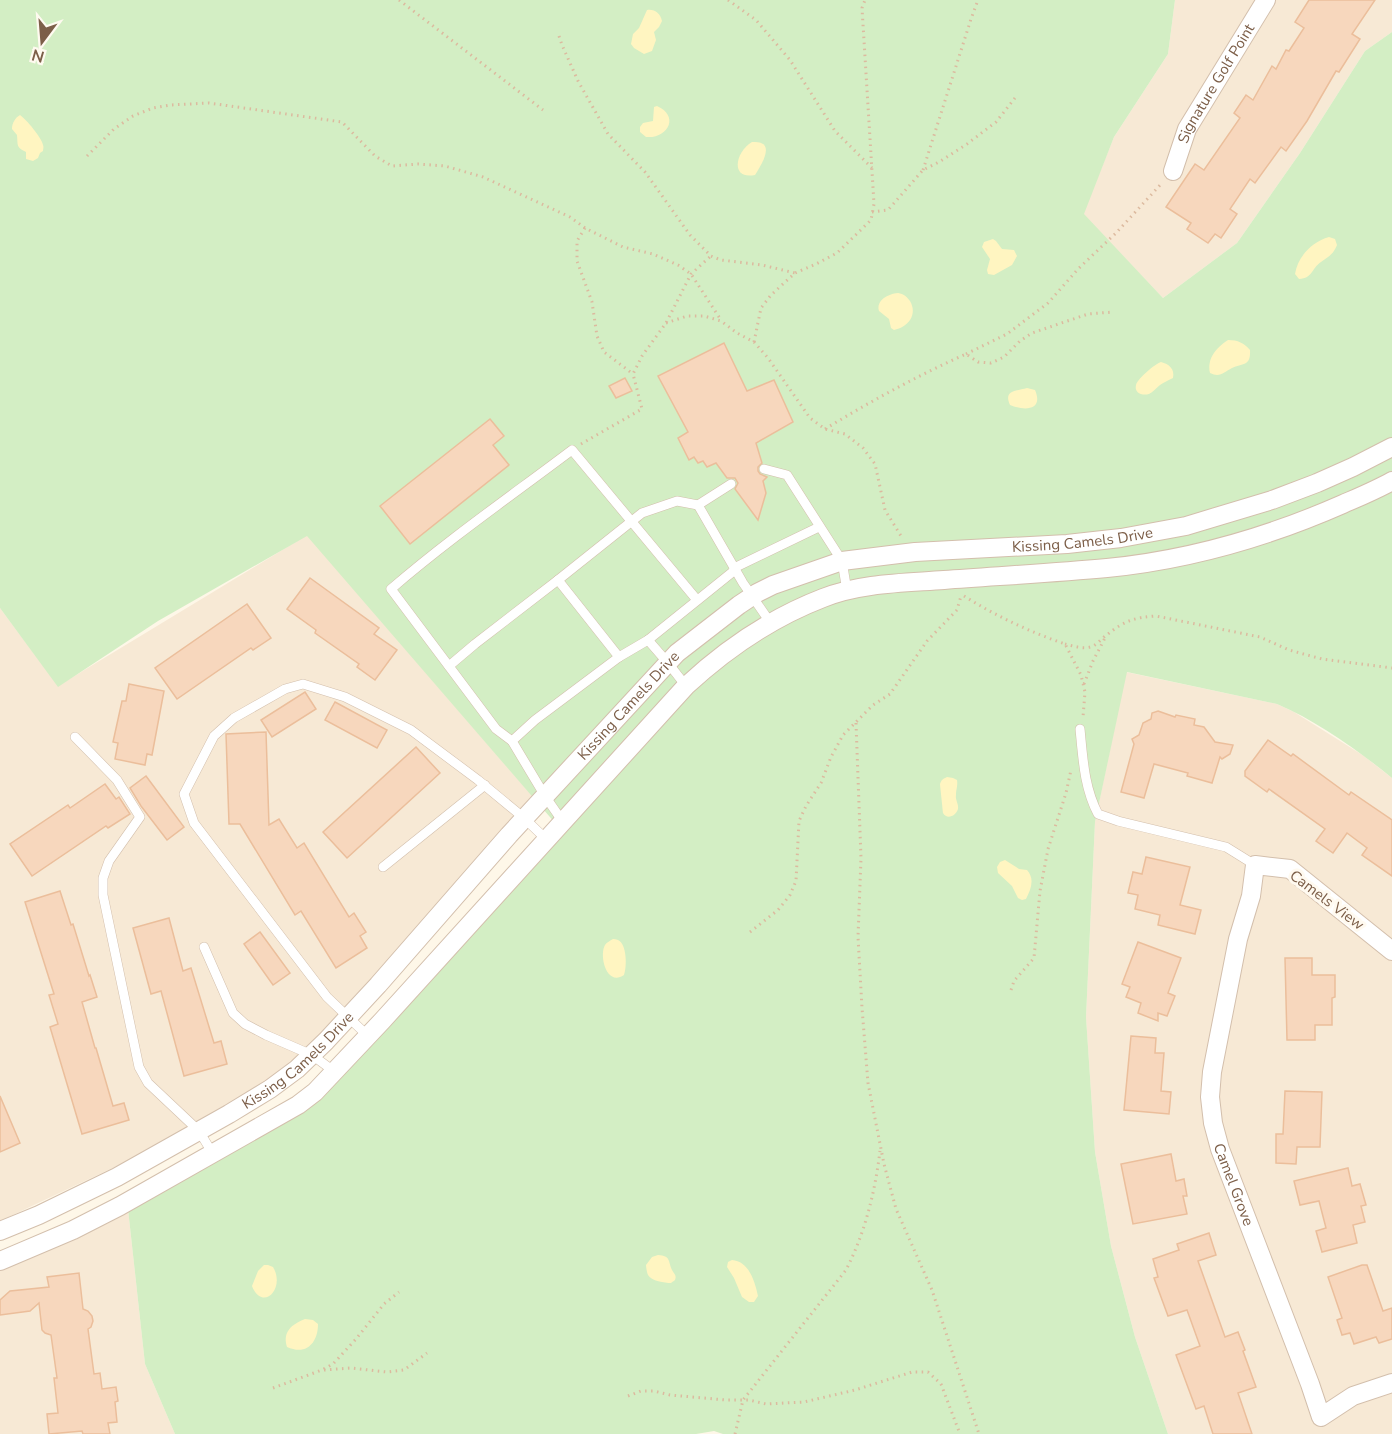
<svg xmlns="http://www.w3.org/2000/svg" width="1392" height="1434" font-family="'Nunito Sans',sans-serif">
<rect width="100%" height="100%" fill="#fef7e8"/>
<!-- residential -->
<g fill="#f7e9d5">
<polygon points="1175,0 1392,0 1392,32 1365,51 1300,153 1237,243 1163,298 1083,214 1114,137 1168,54"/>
<polygon points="307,535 533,797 323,1034 275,1077 235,1101 123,1163 0,1221 0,608 58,686"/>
<polygon points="1126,672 1277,704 1294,712 1364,756 1392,778 1392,1434 1168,1434 1135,1337 1111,1246 1095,1152 1086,1017 1095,822"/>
<polygon points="128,1209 145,1364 175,1434 0,1434 0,1268"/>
</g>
<!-- green -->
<path fill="#d3eec4" d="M0 0H1175L1168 54 1114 137 1084 214 1163 298 1237 243 1300 153 1365 51 1392 32V778C1359 751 1317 721 1277 704L1127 672 1095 822 1086 1017 1095 1152 1111 1246 1135 1337 1168 1434H723L714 1431 696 1434H175L145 1364 128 1209 310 1104 562 831 307 536 158 621 58 687 0 608Z"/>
<!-- sand -->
<g fill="#fff5c1">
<path d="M647 10C655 9 660 13 662 21L659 27 654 32 656 40 652 51 644 54 634 48 631 44 633 34 639 28Z"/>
<path d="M657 106C680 116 668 139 646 137L640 132V127L643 123 653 121 654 107Z"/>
<path d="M20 115C26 119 42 138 43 145 44 147 43 149 43 151L40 153 38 158 33 161 26 159V152C16 147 18 146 17 135L12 129C12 123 15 118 20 115Z"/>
<path d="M752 142C777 140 762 164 755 175 729 180 736 151 752 142Z"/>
<path d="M1329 237 1335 239 1337 245C1333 255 1329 256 1321 262 1311 269 1313 278 1299 279L1295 274C1298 256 1312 242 1329 237Z"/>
<polygon points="993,239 996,241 1002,249 1014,250 1017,256 1012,265 994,275 988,274 987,270 990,259 982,247 984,242"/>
<path d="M898 293C904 294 906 296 910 301 918 315 908 327 894 330L891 328 889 319 879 311C876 300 888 294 898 293Z"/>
<path d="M1228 340C1238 340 1244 343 1250 350 1251 367 1242 363 1232 368 1224 372 1220 378 1210 373 1207 358 1216 348 1228 340Z"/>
<path d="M1161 362C1169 364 1175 369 1173 378 1169 380 1164 382 1160 385 1156 388 1153 392 1149 394 1142 396 1134 393 1136 385 1138 378 1155 364 1161 362Z"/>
<path d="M1027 388 1035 390C1044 411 1024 411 1010 405 1003 390 1017 391 1027 388Z"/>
<path d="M947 777 953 778 957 780C958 786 956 789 956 795 955 800 959 804 958 809 956 816 947 820 943 813 943 812 940 785 940 784 942 779 943 779 947 777Z"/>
<path d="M1005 860 1019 869 1027 870C1035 879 1031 889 1026 899L1022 900 1018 898 1012 886 998 873 997 867 1000 862Z"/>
<path d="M613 939C614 939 616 939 618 940 627 944 627 967 624 975 606 987 599 955 605 945 607 942 610 941 613 939Z"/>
<path d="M658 1255C671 1256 668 1261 672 1270 674 1274 677 1275 675 1280 674 1281 672 1282 671 1283 665 1283 651 1281 648 1275 647 1273 646 1267 646 1265L652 1257Z"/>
<path d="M732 1260C749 1261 755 1282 758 1296L754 1302H749L742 1297 734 1278 727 1267 728 1262Z"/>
<path d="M264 1265H268L273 1267C286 1289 262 1312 252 1286L258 1271Z"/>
<path d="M305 1319 313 1320 318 1324C318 1342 307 1356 287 1347 282 1332 292 1324 305 1319Z"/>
</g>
<!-- building -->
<g fill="#f7d7bd" stroke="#ebbe9b" stroke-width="1.5">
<polygon points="1309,0 1375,0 1352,34 1360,39 1339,72 1336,71 1307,121 1286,151 1281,147 1255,183 1250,179 1230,209 1237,214 1221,238 1215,234 1208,243 1187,229 1191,223 1166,207 1195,164 1204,170 1240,118 1234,113 1246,95 1253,100 1272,66 1276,69 1286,50 1289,51 1304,28 1295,22"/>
<polygon points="724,343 747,391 774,380 793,422 756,443 762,463 758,467 758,471 760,474 767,477 763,481 766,493 758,520 735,489 738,483 735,478 727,478 716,463 707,467 703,461 698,463 694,457 689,460 678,438 688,432 658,376"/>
<polygon points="625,378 632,391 616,398 609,386"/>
<polygon points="490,419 504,436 493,445 509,465 410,544 380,506"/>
<polygon points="310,578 379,628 374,634 397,650 375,680 357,667 359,664 315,633 316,630 287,609"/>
<polygon points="247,604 271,638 253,650 251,648 177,699 155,668"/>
<polygon points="129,684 164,691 152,755 147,754 145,765 115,759 118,743 113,742 122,701 126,701"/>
<polygon points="305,692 316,709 272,737 261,720"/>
<polygon points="335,702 387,730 377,748 325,720"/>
<polygon points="1158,711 1175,717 1176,715 1195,719 1194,725 1204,727 1215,742 1233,745 1230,754 1222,759 1220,757 1212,783 1187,776 1188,773 1154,764 1144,798 1121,792 1134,744 1132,739 1139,735 1143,723 1151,719 1152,713"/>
<polygon points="266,732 269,825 279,819 297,848 304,843 349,917 354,913 366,932 360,936 367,948 336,968 301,911 295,915 240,824 229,824 226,734"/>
<polygon points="1268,740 1291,756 1293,754 1349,795 1351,792 1392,820 1392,876 1362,855 1367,848 1347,833 1333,853 1316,841 1325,829 1269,789 1267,792 1245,776 1245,771"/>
<polygon points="416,747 440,773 347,858 323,832"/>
<polygon points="146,776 184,827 167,840 141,806 130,788"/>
<polygon points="105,784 116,799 119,797 130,814 108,828 106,826 32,876 10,844 68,805 70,808"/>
<polygon points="1146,857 1190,867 1180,905 1201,910 1195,934 1158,925 1160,915 1135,909 1138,895 1128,893 1133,872 1142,874"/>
<polygon points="60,891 71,925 73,924 89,976 90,975 97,997 82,1002 95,1048 96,1048 113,1106 124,1103 129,1120 82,1134 50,1027 58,1024 49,995 54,994 25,902"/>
<polygon points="169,918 183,971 191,968 214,1043 221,1041 227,1064 184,1076 161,991 151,994 133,928"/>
<polygon points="260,932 290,973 273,985 244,944"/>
<polygon points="1138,942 1181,958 1168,993 1175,996 1167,1016 1158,1013 1158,1021 1138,1013 1141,1003 1126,997 1130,987 1122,984"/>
<polygon points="1285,958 1312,958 1312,975 1335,975 1335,997 1332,998 1332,1025 1315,1025 1315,1040 1287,1040"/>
<polygon points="1131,1036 1156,1038 1155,1053 1164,1053 1161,1091 1171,1092 1169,1114 1124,1110"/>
<polygon points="1285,1091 1322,1092 1320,1147 1297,1147 1296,1164 1276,1163 1276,1134 1283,1134"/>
<polygon points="0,1096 20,1143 0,1152"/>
<polygon points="1171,1154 1176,1181 1184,1179 1187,1196 1183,1196 1187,1214 1133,1224 1121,1164"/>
<polygon points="1348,1168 1352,1186 1360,1184 1366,1205 1361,1206 1365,1222 1353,1225 1357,1243 1322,1252 1316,1231 1326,1228 1319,1201 1300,1205 1294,1181"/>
<polygon points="1209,1233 1216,1255 1198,1261 1225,1337 1238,1332 1245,1350 1243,1351 1256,1387 1238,1393 1252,1434 1213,1434 1204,1406 1196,1409 1176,1355 1200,1346 1187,1310 1168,1316 1154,1278 1158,1277 1153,1259 1179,1250 1177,1244"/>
<polygon points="1362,1265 1367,1265 1383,1311 1392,1308 1392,1339 1379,1343 1376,1337 1354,1344 1350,1333 1342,1335 1337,1320 1342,1318 1328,1277"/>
<polygon points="79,1273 83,1309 88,1311 92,1316 93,1321 91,1327 88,1329 94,1374 100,1373 102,1389 116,1387 118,1401 115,1402 117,1422 108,1423 110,1434 83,1434 82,1431 49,1434 47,1414 58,1413 54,1378 57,1378 51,1335 45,1333 42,1330 39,1303 30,1311 0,1315 0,1300 10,1291 49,1287 47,1277"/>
</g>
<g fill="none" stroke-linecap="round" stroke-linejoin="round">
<!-- service casing -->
<g stroke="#d3bfac" stroke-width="10">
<g id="service">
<polyline points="764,469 787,475 842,561 847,591"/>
<polyline points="698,505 743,583 770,622"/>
<polyline points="734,568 819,527"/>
<polyline points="648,640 735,570"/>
<polyline points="449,666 475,644 558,580"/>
<polyline points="686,686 668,663 648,640 619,657 558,580 642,513 677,501 698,505 731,484"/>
<path d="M1080 729C1083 759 1084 787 1098 814L1118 821 1226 847 1255 865"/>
<polyline points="75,737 117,780 140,817 109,861 103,878 103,895 139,1067 148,1083 199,1131 213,1154"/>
<path d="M512 741 496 729 391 589C449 539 511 496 572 450L697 600"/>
<polyline points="563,822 545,796 512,741 535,720 619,657"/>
<polyline points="383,867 485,785"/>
<polyline points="204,947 233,1013 245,1024 266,1035 312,1055 335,1072"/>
<polyline points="368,1036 327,997 194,823 184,794 214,736 234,718 285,689 303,684 345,697 411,730 478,780 524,818 547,840"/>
</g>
</g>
<!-- minor casing -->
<g stroke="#d3bfac" stroke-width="20">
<g id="minor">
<path id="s1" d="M1173 171 1187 129 1266 0"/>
<path id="s2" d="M1392 951 1290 869 1255 865 1251 896 1238 939 1212 1072 1210 1097 1213 1123 1220 1149 1310 1384 1321 1417 1353 1396 1392 1383"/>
<path id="s3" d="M0 1231 39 1215 117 1177 229 1114 270 1089 297 1069 326 1041 378 985 509 835 677 653 739 605 757 593 773 585 842 561 915 552 1067 544 1121 538 1186 526 1272 500 1317 483 1353 467 1392 447"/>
<path d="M0 1261 73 1230 120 1206 298 1105 315 1092 382 1021 686 686C727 648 771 618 823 598 860 583 904 583 944 580 998 576 1052 573 1107 568 1188 560 1268 537 1343 504 1359 497 1376 490 1392 481"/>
</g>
</g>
<!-- path -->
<g stroke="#dcba9f" stroke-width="3" stroke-dasharray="1.5 4.5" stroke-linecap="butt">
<polyline points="399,0 543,110"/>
<polyline points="728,0 756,20 790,60 835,131 872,168"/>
<polyline points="559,36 562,45 578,81 608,134 645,172 690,235 711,256 721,260 762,265 795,273"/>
<polyline points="87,156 114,129 133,116 153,108 170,105 209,103 342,122 375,156 392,166 418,164 445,166 483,177 570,217 585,228 623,247 653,254 678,265 691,274 721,320"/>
<polyline points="923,170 971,19 978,0"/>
<polyline points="872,212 888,210 923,170 939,162 967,144 996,122 1015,98"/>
<polyline points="585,228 577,241 577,261 592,302 597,336 604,352 633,374"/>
<polyline points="666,323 687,316 704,316 721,321 737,333 754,342 768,358 810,418 825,429 845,434 863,448 875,464 885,510 901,536"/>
<polyline points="754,342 761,308 771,295 795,273 816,264 837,253 871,220 874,204 862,8 865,0"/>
<polyline points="966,354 1007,334 1048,303 1078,269 1116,233 1162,183"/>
<path d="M825 429C871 401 917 376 966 354L978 362 991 363 1004 357 1020 341 1032 333 1088 314 1113 312"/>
<polyline points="581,444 642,409 633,374 642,356 666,323 691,274 711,256"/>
<path d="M964 596C996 616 1030 632 1065 644L1081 675 1085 692 1083 717"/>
<path d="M1065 644C1073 646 1085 650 1093 646 1099 643 1103 637 1108 634 1124 621 1136 617 1156 616L1260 637 1289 650 1322 659 1392 668"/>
<polyline points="1084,684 1093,661 1106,636"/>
<polyline points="856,723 861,858 858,937 862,1008 868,1083 884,1164 896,1209 932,1290 979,1434"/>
<polyline points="750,932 778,910 790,895 796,881 799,821 806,806 821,783 831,757 843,735 873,705 890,694 927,641 957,610 961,596"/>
<polyline points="1011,990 1014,981 1034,958 1040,891 1048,849 1066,793 1071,770"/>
<polyline points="324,1370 351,1368 387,1372 404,1370 427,1353"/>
<polyline points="273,1388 322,1370 333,1364 356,1339 384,1304 399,1292"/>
<polyline points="628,1396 641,1391 654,1391 670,1395 726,1400 749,1400 766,1404 804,1402 855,1390 912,1372 928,1372 941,1384 960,1434"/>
<path d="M735 1434 743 1400 846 1270C865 1233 875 1192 880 1151"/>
</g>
<!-- service -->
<use href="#service" stroke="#fff" stroke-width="9"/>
<!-- minor -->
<use href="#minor" stroke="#fff" stroke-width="18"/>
</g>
<g text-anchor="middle" stroke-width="6" stroke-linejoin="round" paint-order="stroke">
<!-- street labels -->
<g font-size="15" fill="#7c5e48" stroke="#fffaf0">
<text dy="5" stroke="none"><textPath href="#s1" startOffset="98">Signature Golf Point</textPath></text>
<text dy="5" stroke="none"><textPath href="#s3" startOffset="1335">Kissing Camels Drive</textPath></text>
<text dy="5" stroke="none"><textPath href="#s3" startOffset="831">Kissing Camels Drive</textPath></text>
<text transform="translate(1327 900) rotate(37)" y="5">Camels View</text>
<text dy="5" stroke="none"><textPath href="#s3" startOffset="345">Kissing Camels Drive</textPath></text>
<text dy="5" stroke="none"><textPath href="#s2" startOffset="494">Camel Grove</textPath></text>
</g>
</g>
<!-- north arrow -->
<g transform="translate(42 42) rotate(196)" stroke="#fffaf0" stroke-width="4.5" paint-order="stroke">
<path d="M0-4.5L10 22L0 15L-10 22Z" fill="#7c5e48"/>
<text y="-9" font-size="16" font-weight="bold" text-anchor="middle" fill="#7c5e48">N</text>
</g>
</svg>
